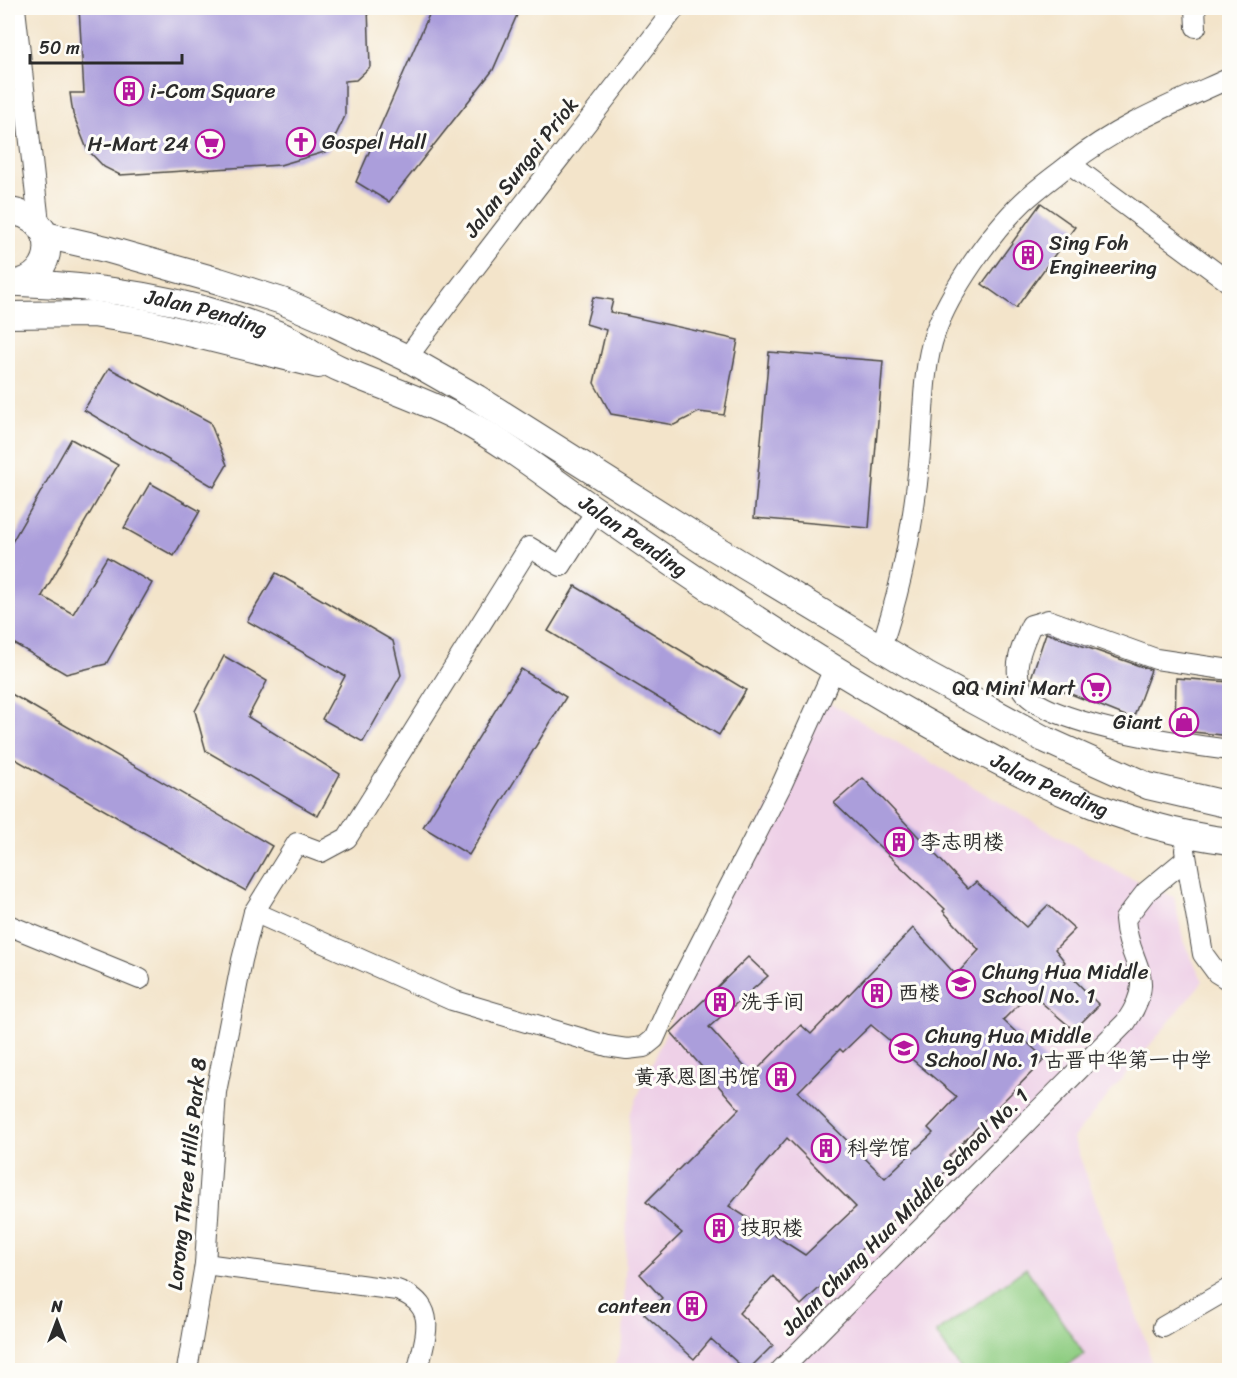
<svg xmlns="http://www.w3.org/2000/svg" width="1237" height="1378" font-family="Sriracha,'LXGW WenKai TC',sans-serif">
<rect width="100%" height="100%" fill="#fdfcf7"/>
<filter id="ink" filterUnits="userSpaceOnUse"><feTurbulence type="fractalNoise" baseFrequency=".0167" numOctaves="2"/><feDisplacementMap in="SourceGraphic" scale="12" xChannelSelector="R" yChannelSelector="G"/><feConvolveMatrix kernelMatrix="1 2 1 2 8 2 1 2 1" color-interpolation-filters="sRGB"/></filter>
<filter id="wash" filterUnits="userSpaceOnUse"><feTurbulence type="fractalNoise" baseFrequency=".008" numOctaves="4" result="noise"/><feDisplacementMap in="SourceGraphic" scale="24" xChannelSelector="R" yChannelSelector="G"/><feGaussianBlur stdDeviation="1.35" result="paint"/><feColorMatrix in="noise" values="0 0 0 0 0 0 0 0 0 0 0 0 0 0 0 0 0 1.4 0 .05"/><feComposite in="paint" operator="in"/></filter>
<g filter="url(#wash)">
<rect width="100%" height="100%" fill="#f3e4ca"/>
<!-- built -->
<polygon fill="#eed0e7" points="821,698 1128,877 1174,897 1184,943 1203,981 1073,1138 1148,1347 1152,1370 613,1370 623,1341 630,1114 735,875"/>
<!-- green -->
<polygon fill="#8fcd82" stroke="#5d7c56" stroke-width="1.5" points="1026,1268 1084,1354 1061,1370 961,1370 936,1333"/>
<g id="blocks">
<!-- building -->
<g fill="#ab9edb" fill-rule="evenodd">
<polygon points="79,8 368,8 370,67 356,80 345,81 345,116 328,151 280,165 120,175 104,167 87,149 73,114 70,93 84,93"/>
<polygon points="432,8 520,8 493,70 389,202 356,182"/>
<polygon points="1041,203 1075,227 1016,308 982,284"/>
<polygon points="593,297 613,300 610,312 738,340 724,415 699,412 674,425 611,414 594,383 606,330 586,324"/>
<polygon points="769,352 883,361 869,528 754,518"/>
<polygon points="109,368 210,422 227,465 214,487 84,410"/>
<polygon points="71,439 118,465 42,596 73,614 107,557 152,583 106,664 66,674 8,640 8,549"/>
<polygon points="150,483 200,511 174,556 124,528"/>
<polygon points="276,573 393,641 401,675 363,742 322,719 345,676 247,621"/>
<polygon points="575,586 746,690 719,735 548,631"/>
<polygon points="1046,633 1151,670 1133,719 1031,678"/>
<polygon points="224,656 267,681 248,717 340,774 318,816 206,751 195,711"/>
<polygon points="521,669 566,697 469,855 423,827"/>
<polygon points="1176,678 1230,682 1230,736 1175,730"/>
<polygon points="8,692 272,846 246,891 8,755"/>
<path d="M863 778 968 889 976 882 1026 927 1048 905 1075 929 1055 949 1065 962 1061 966 1099 1005 1074 1030 1030 993 1003 1020 1045 1059 949 1156 956 1162 801 1305 773 1276 739 1313 773 1345 747 1371 711 1339 694 1359 644 1314 662 1298 640 1274 682 1233 646 1202 739 1109 671 1032 748 957 768 976 709 1027 752 1075 801 1025 811 1034 913 928 956 975 979 950 943 911 945 909 834 803ZM871 1025 957 1097 928 1128 933 1133 885 1178 798 1092 840 1049 843 1052ZM787 1138 856 1207 805 1255 729 1206Z"/>
</g>
</g>
</g>
<g filter="url(#ink)">
<use href="#blocks" fill-opacity="0" stroke="#494743" stroke-width="1.5"/>
<g fill="none" stroke-linecap="round" stroke-linejoin="round">
<!-- minor casing -->
<g stroke="#494743" stroke-width="22">
<g id="minor">
<polyline points="15,8 39,223"/>
<polyline points="1195,8 1196,27"/>
<path d="M1230 78C1175 103 1117 126 1070 164L1230 283"/>
<path d="M407 358C494 239 587 125 675 8"/>
<path d="M881 647C903 584 914 521 920 455 924 416 922 371 935 333 949 292 992 231 1024 201 1038 188 1055 176 1070 164"/>
<path d="M1230 670 1156 659 1048 620 1031 625C1023 644 1012 665 1021 687 1036 724 1191 745 1230 750"/>
<polyline points="1185,850 1203,954 1217,973 1230,981"/>
<polyline points="254,912 452,1000 607,1046 627,1049 644,1047 654,1039 671,1001 782,784 834,669"/>
<polyline points="8,925 140,979"/>
<path d="M205 1264 397 1290C440 1305 425 1336 418 1370"/>
<polyline points="1163,1327 1230,1288"/>
<polyline points="187,1370 205,1264 216,1092 242,960 254,912 297,843 321,852 347,838 529,547 561,566 596,511"/>
<path d="M781 1370 1126 1022C1159 974 1128 966 1125 919L1146 892 1186 859"/>
</g>
</g>
<!-- major casing -->
<g stroke="#494743" stroke-width="28">
<g id="major">
<path d="M8 211C63 217 56 279 14 283"/>
<polyline points="45,235 106,249 219,281 282,301 335,324 407,358 477,398 700,539 926,675 1044,739 1148,786 1230,805"/>
<path id="s1" d="M20 283C109 286 195 301 278 334 301 343 320 361 343 370 383 387 424 400 462 420 510 446 552 480 597 511 702 585 810 657 922 720 1018 774 1119 828 1230 841"/>
<polyline points="8,315 93,314 144,322 318,365"/>
</g>
</g>
<!-- minor -->
<use href="#minor" stroke="#fff" stroke-width="20"/>
<!-- major -->
<use href="#major" stroke="#fff" stroke-width="26"/>
</g>
</g>
<!-- icons -->
<defs>
<g id="building-ring" transform="scale(1.5)"><circle r="9.5" fill="#fdfcf7" stroke="#b5179e" stroke-width="1.5"/><path d="M-4-6H4V6H1V3H-1V6H-4ZM-2.5-4.3h1.7v1.8h-1.7ZM.8-4.3h1.7v1.8H.8ZM-2.5-1h1.7V.8h-1.7ZM.8-1h1.7V.8H.8Z" fill="#b5179e"/></g>
<g id="church-ring" transform="scale(1.5)"><circle r="9.5" fill="#fdfcf7" stroke="#b5179e" stroke-width="1.5"/><path d="M-1.2-6h2.4v3.5h3.3v2.4h-3.3V6h-2.4V-.1h-3.3v-2.4h3.3Z" fill="#b5179e"/></g>
<g id="supermarket-ring" transform="scale(1.5)"><circle r="9.5" fill="#fdfcf7" stroke="#b5179e" stroke-width="1.5"/><path d="M-6-5.5h2.5l.6 2H6L4.5 2H-2.5L-4.4-4H-6ZM-1.5 3.2a1.3 1.3 0 1 0 .1 0ZM3 3.2a1.3 1.3 0 1 0 .1 0Z" fill="#b5179e"/></g>
<g id="shop-ring" transform="scale(1.5)"><circle r="9.5" fill="#fdfcf7" stroke="#b5179e" stroke-width="1.5"/><path d="M-5-2.5h2.3a2.7 3.5 0 0 1 5.4 0H5L5.5 6h-11ZM-1.5-2.5h3a1.5 2.3 0 0 0-3 0Z" fill="#b5179e"/></g>
<g id="school-ring" transform="scale(1.5)"><circle r="9.5" fill="#fdfcf7" stroke="#b5179e" stroke-width="1.5"/><path d="M0-5L7-2L0 1L-7-2ZM-4 1L0 2.5L4 1V4Q0 6-4 4Z" fill="#b5179e"/></g>
</defs>
<g fill-rule="evenodd">
<use href="#building-ring" x="129" y="91"/>
<use href="#church-ring" x="301" y="142"/>
<use href="#supermarket-ring" x="210" y="144"/>
<use href="#building-ring" x="1028" y="255"/>
<use href="#supermarket-ring" x="1096" y="688"/>
<use href="#shop-ring" x="1184" y="722"/>
<use href="#building-ring" x="899" y="842"/>
<use href="#school-ring" x="961" y="984"/>
<use href="#building-ring" x="877" y="993"/>
<use href="#building-ring" x="720" y="1002"/>
<use href="#school-ring" x="904" y="1048"/>
<use href="#building-ring" x="781" y="1077"/>
<use href="#building-ring" x="826" y="1148"/>
<use href="#building-ring" x="719" y="1228"/>
<use href="#building-ring" x="692" y="1306"/>
</g>
<g text-anchor="middle" stroke-width="6" stroke-linejoin="round" paint-order="stroke">
<!-- poi labels -->
<g font-size="21" fill="#2b2b2b" stroke="#fdfcf7" text-anchor="start">
<text x="150" y="98">i-Com Square</text>
<text x="322" y="149">Gospel Hall</text>
<text x="189" y="151" text-anchor="end">H-Mart 24</text>
<text x="1049" y="250">Sing Foh<tspan x="1049" dy="24">Engineering</tspan></text>
<text x="1075" y="695" text-anchor="end">QQ Mini Mart</text>
<text x="1163" y="729" text-anchor="end">Giant</text>
<text x="920" y="849">李志明楼</text>
<text x="982" y="979">Chung Hua Middle<tspan x="982" dy="24">School No. 1</tspan></text>
<text x="898" y="1000">西楼</text>
<text x="741" y="1009">洗手间</text>
<text x="925" y="1043">Chung Hua Middle<tspan x="925" dy="24">School No. 1 古晋中华第一中学</tspan></text>
<text x="760" y="1084" text-anchor="end">黄承恩图书馆</text>
<text x="847" y="1155">科学馆</text>
<text x="740" y="1235">技职楼</text>
<text x="671" y="1313" text-anchor="end">canteen</text>
</g>
<!-- street labels -->
<g font-size="21" fill="#2b2b2b" stroke="#fdfcf7">
<text transform="translate(521 167) rotate(-52)" y="7">Jalan Sungai Priok</text>
<text dy="7" stroke="none"><textPath href="#s1" startOffset="189">Jalan Pending</textPath></text>
<text dy="7" stroke="none"><textPath href="#s1" startOffset="675">Jalan Pending</textPath></text>
<text dy="7" stroke="none"><textPath href="#s1" startOffset="1161">Jalan Pending</textPath></text>
<text transform="translate(187 1174) rotate(-84)" y="7">Lorong Three Hills Park 8</text>
<text transform="translate(905 1212) rotate(-45)" y="7">Jalan Chung Hua Middle School No. 1</text>
</g>
</g>
<!-- margin -->
<rect width="1237" height="1378" fill="none" stroke="#fdfcf7" stroke-width="30"/>
<!-- north arrow -->
<g transform="translate(57 1321)" stroke="#fdfcf7" stroke-width="4.5" paint-order="stroke">
<path d="M0-4.5L10 22L0 15L-10 22Z" fill="#2b2b2b"/>
<text y="-9" font-size="16" font-weight="bold" text-anchor="middle" fill="#2b2b2b">N</text>
</g>
<!-- scale -->
<path d="M30 54v9h152v-9" fill="none" stroke="#2b2b2b" stroke-width="3"/>
<text x="39" y="54" font-size="18" fill="#2b2b2b" stroke="#fdfcf7" stroke-width="4.5" paint-order="stroke">50 m</text>
</svg>
